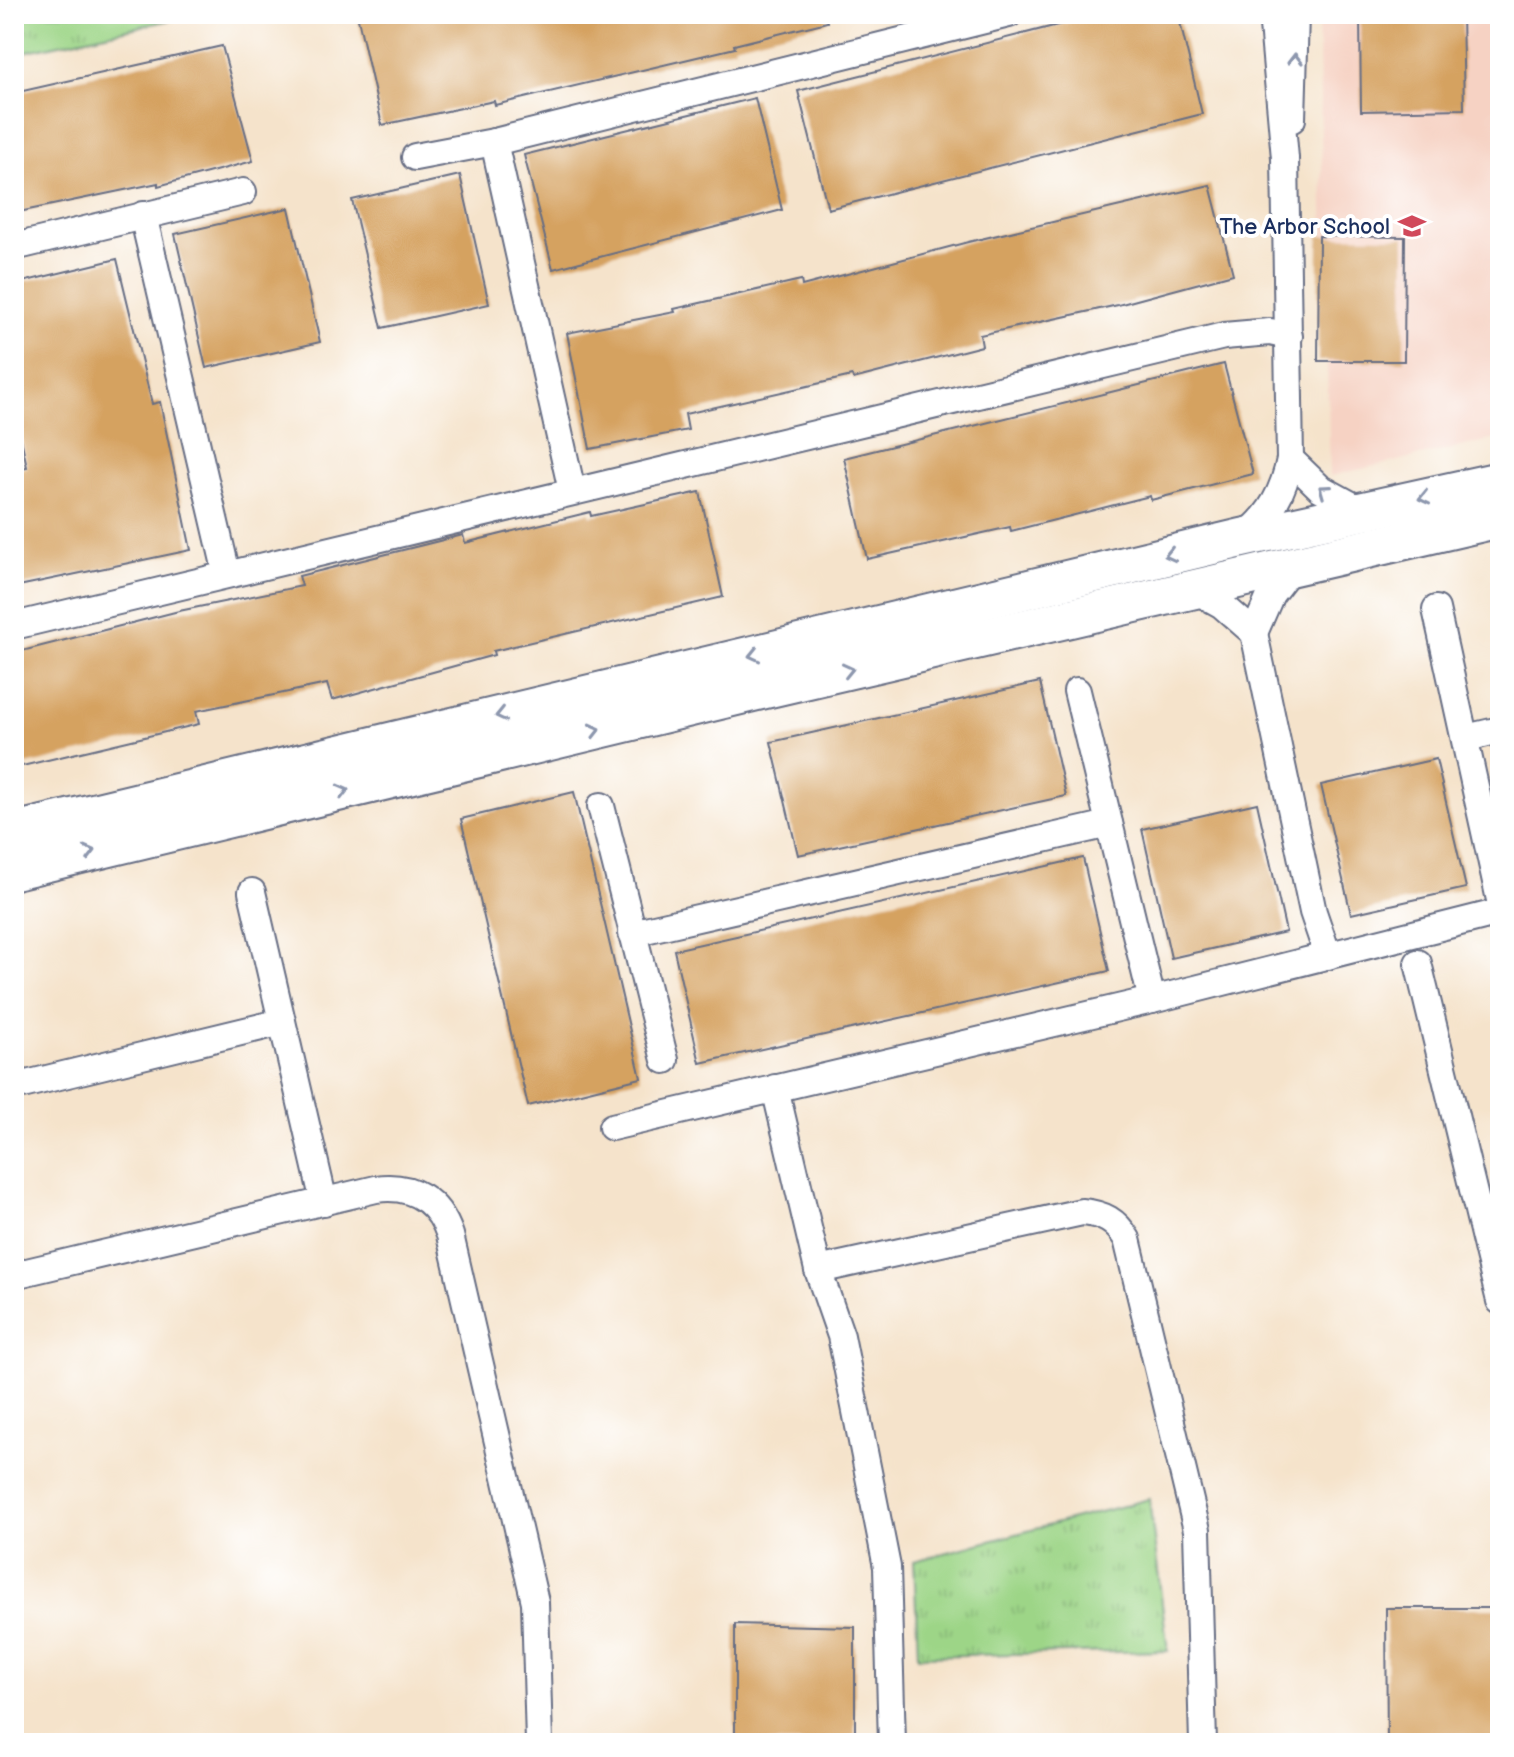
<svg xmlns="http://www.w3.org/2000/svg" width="1514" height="1757" font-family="'Balsamiq Sans',sans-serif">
<defs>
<pattern id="grass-tufts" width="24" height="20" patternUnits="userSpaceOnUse" patternTransform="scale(2)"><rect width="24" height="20" fill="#9dd587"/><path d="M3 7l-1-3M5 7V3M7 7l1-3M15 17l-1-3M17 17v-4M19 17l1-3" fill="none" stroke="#87b777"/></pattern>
</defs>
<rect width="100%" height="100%" fill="#fff"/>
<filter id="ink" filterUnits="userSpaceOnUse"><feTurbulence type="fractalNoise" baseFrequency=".0125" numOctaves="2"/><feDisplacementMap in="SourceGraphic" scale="16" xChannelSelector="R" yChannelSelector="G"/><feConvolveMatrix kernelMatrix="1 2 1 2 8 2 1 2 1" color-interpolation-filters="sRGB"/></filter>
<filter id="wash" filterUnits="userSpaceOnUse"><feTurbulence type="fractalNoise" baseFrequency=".006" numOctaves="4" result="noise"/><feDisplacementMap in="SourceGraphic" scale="32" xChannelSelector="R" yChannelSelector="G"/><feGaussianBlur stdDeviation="1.8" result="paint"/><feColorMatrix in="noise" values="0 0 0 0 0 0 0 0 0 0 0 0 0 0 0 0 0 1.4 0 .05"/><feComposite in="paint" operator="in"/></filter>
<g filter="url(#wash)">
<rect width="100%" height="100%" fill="#f5e3cb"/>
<!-- built -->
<polygon fill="#f6d2c3" points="1318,14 1500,14 1500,438 1330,476"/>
<!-- grass -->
<g fill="url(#grass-tufts)" stroke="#5c8272" stroke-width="2">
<polygon points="14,14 198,14 14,54"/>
<polygon points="1149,1499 1168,1651 918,1656 914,1561"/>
</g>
<g id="blocks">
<!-- building -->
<g fill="#d5a261">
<polygon points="357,14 826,14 827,22 734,45 735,48 495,105 494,101 382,125"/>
<polygon points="1101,14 1178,14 1202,114 828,209 798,91"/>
<polygon points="1360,14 1462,14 1464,109 1361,111"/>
<polygon points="222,46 253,161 158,186 158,183 14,213 14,93"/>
<polygon points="755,98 782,210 553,269 524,155"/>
<polygon points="460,175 489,304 382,328 352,200"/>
<polygon points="1210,185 1233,274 1118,305 980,335 982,346 853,379 852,376 685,414 688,430 590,449 567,333 675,312 674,309 801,280 802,286 968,242"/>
<polygon points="289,208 320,342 206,368 175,234"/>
<polygon points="1319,236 1405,237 1404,361 1318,361"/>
<polygon points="117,259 152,404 160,402 191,550 14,587 14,470 27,467 14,405 14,284"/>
<polygon points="1224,364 1253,474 1151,500 1150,496 1011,531 1010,527 867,559 844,458"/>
<polygon points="700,492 723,597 493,651 494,655 332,700 327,684 196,711 199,724 14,768 14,653 179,611 302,586 299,576 463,535 465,543 590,512 591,516"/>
<polygon points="1040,682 1066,796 798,855 771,742"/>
<polygon points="1436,759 1466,888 1351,914 1321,785"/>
<polygon points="574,792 641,1078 528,1106 461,819"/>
<polygon points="1257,803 1286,932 1171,958 1142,829"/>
<polygon points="1083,858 1109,971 700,1063 674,950"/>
<polygon points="1386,1608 1500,1608 1500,1743 1387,1743"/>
<polygon points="735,1624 855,1627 855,1743 735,1743"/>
</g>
</g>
</g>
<g filter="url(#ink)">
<use href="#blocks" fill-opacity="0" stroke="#676e84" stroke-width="2"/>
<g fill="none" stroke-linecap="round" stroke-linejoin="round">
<!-- street casing -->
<g stroke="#676e84" stroke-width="30">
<g id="street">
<polyline points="1292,119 1295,14"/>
<polyline points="494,142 572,491"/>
<polyline points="415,157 494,142 1009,14"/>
<polyline points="143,215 227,574"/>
<polyline points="14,247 243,192"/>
<polyline points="1290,459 1320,488 1364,512"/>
<path d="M1245 536C1271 515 1284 491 1290 459L1285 158 1272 14"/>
<polyline points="1195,590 1222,605 1254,633 1313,912 1328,956"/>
<polyline points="1436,609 1500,900"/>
<polyline points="14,626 1224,336 1270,332 1289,336"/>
<polyline points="1254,633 1271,594 1292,567"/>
<polyline points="1077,691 1152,1000"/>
<polyline points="1466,738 1500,730"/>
<polyline points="601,806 665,1060"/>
<polyline points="252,892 324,1202"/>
<polyline points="632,933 1109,824"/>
<polyline points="1418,963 1500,1301"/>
<polyline points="14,1087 282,1022"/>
<polyline points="775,1088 818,1270 841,1336 887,1567 892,1743"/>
<polyline points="612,1127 1152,1000 1500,912"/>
<path d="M818 1270 1082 1212C1104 1214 1116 1221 1127 1239L1197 1530 1203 1743"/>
<path d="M14 1275 376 1189C412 1184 438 1200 450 1235L535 1602 539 1743"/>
</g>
</g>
<!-- secondary casing -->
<g stroke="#676e84" stroke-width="42">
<g id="secondary">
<polyline points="14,832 1242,538 1500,481"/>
<polyline points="14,870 765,689 1500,518"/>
</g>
</g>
<!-- street -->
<use href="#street" stroke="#fff" stroke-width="26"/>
<!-- secondary -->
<use href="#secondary" stroke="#fff" stroke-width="38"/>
</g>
<!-- one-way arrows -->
<defs><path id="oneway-chevron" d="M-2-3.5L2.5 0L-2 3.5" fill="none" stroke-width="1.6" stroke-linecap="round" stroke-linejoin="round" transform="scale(2)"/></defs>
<g stroke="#8d97ae">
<use href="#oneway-chevron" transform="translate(1295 59) rotate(-90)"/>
<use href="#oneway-chevron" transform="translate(1324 490) rotate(-144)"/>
<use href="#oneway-chevron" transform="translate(1424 498) rotate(167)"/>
<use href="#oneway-chevron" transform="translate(1170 555) rotate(167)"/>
<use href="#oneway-chevron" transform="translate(754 655) rotate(167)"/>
<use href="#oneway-chevron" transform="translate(848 670) rotate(-13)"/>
<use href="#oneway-chevron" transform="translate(501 715) rotate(167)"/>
<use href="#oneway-chevron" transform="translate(595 730) rotate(-14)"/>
<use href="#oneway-chevron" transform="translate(343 791) rotate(-14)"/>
<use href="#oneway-chevron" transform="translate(90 852) rotate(-14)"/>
</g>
</g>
<!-- icons -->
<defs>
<g id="school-bare" transform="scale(2.16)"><path d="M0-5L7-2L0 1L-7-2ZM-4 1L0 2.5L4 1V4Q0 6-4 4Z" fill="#d1495b" stroke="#fff" stroke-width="2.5" paint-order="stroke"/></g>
</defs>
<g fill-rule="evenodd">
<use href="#school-bare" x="1412" y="226"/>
</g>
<g text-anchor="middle" stroke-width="8" stroke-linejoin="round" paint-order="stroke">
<!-- poi labels -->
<g font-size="22" fill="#1b2f5e" stroke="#fff" text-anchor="end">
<text x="1390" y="234">The Arbor School</text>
</g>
</g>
<!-- margin -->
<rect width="1514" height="1757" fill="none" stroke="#fff" stroke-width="48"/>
</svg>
